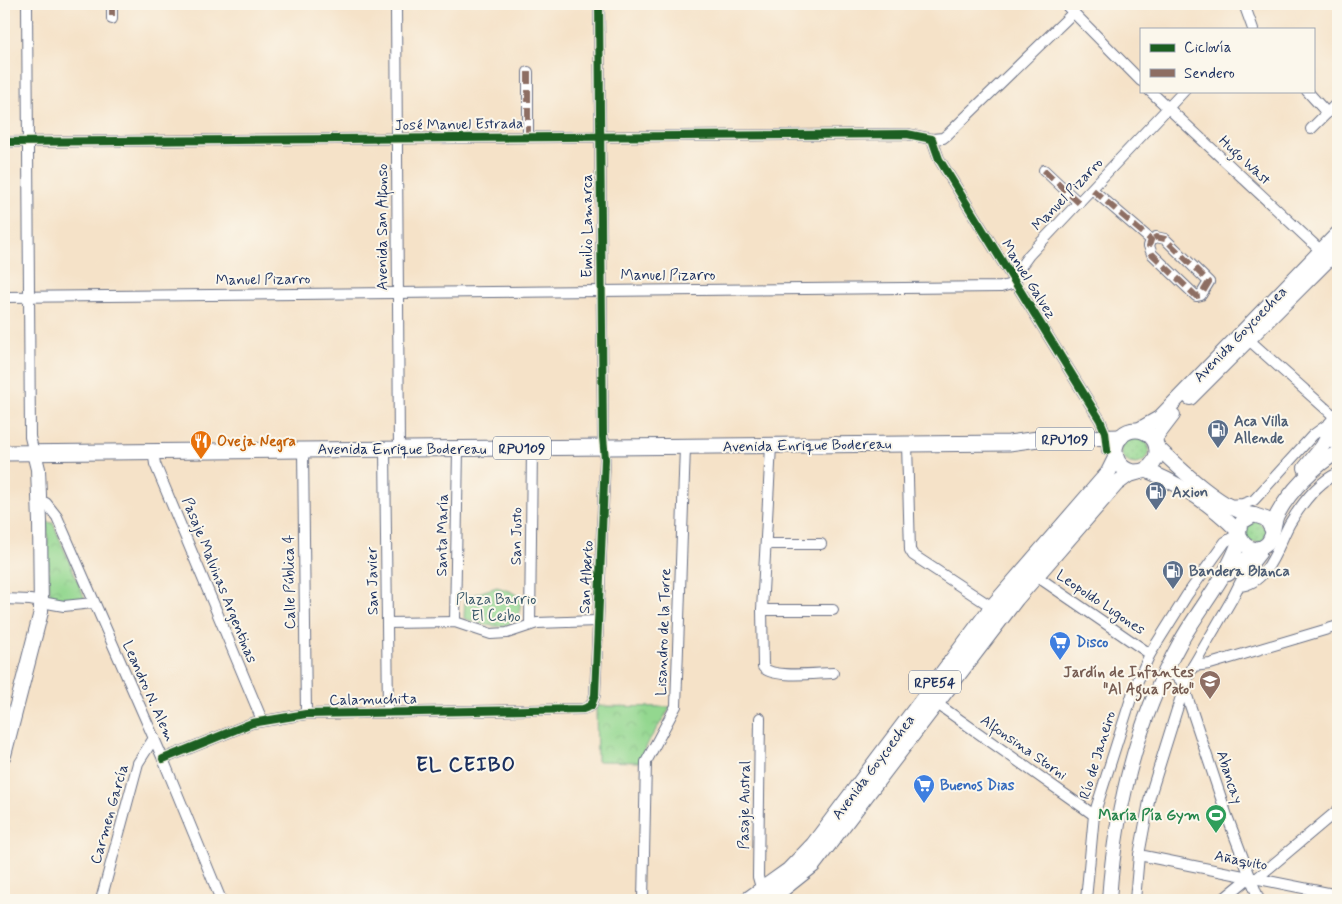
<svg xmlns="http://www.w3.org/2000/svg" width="1342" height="904" font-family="Mynerve,sans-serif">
<defs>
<pattern id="grass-dots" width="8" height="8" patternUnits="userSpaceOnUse" patternTransform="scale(1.25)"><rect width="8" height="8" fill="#93d78f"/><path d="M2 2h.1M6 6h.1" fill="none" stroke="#7eb97e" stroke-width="1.8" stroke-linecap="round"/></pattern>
<pattern id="park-crowns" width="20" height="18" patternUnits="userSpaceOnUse" patternTransform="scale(1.25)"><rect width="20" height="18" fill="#93d78f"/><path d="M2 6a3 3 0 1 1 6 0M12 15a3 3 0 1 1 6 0" fill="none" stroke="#7eb97e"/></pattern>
</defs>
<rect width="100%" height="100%" fill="#fbf7ec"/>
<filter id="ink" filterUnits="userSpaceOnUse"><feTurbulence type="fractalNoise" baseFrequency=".02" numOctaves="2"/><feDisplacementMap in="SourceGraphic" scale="10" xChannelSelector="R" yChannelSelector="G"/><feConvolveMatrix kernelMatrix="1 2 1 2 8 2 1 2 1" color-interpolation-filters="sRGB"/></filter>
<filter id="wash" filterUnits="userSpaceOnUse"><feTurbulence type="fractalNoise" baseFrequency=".0096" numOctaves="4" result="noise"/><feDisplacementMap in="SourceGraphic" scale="20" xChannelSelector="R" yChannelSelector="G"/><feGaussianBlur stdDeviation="1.12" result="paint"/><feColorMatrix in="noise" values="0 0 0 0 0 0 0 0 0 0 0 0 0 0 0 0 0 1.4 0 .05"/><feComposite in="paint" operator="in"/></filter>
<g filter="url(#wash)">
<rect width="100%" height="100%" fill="#f5e2c8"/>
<!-- grass -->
<g fill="url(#grass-dots)" stroke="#578376">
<circle cx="1135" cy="450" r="14"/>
<polygon points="1257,520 1267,531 1263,542 1248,542 1244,527"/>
</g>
<!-- park -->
<g fill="url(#park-crowns)" stroke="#578376">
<polygon points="47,522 53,523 85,599 55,599 50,596"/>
<path d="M497 587 510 591 520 597C524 636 487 628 464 618L465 597Z"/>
<polygon points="596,706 671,707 650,739 639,762 597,761"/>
</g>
</g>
<g filter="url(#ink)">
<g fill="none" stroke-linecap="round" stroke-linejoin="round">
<!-- minor casing -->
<g stroke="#676e83" stroke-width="12">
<g id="minor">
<polyline points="27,4 30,437 34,453"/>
<polyline points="112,4 112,19"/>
<polyline points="396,4 399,449"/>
<polyline points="1065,4 1141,81"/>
<polyline points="1244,4 1253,29"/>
<polyline points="528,72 528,137"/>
<polyline points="1150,91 1320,250"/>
<polyline points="1307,91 1327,113"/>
<polyline points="1311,129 1338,102"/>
<polyline points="932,139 943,138 948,134 1074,12"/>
<polyline points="4,142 907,134 932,139 939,159 1100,420 1105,432 1107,450"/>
<polyline points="1044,170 1079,203"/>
<polyline points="1093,190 1151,240 1149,246 1152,254 1196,296 1201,295 1209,282 1165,239 1156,237 1151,240"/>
<polyline points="1015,283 1021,266 1029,255 1184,91"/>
<polyline points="4,297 1001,287 1015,283"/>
<polyline points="1249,340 1335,417"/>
<polyline points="907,444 910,550 913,555 992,607"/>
<path d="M771 446 762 610 763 667C773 679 817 673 833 673"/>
<polyline points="303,450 306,714"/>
<polyline points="385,450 388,711"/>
<polyline points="153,451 155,464 262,720"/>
<polyline points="39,501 46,503 57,517 163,759 221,900"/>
<polyline points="1228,505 1243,504 1254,500 1313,435 1331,422"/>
<polyline points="767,544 821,544"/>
<polyline points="1035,575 1150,654"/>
<path d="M1239 586C1269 584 1278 544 1290 523 1301 505 1318 482 1338 473"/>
<polyline points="4,599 30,600 64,606 93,603"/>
<polyline points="762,610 833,610"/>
<polyline points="455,622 458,449"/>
<polyline points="388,623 455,622 491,634 507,633 537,623 597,621"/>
<polyline points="530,625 532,448"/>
<polyline points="1193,666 1210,664 1338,626"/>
<polyline points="1166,670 1180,679 1184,687 1227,816 1259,900"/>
<polyline points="936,703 1094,815"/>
<polyline points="760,718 758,877 762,891"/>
<polyline points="163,759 252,723 306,714 583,709 591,706 595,695 605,459 603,437 599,4"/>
<polyline points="1139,855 1338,895"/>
<polyline points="1257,878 1338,810"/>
<polyline points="101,900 138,763 154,738"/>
<polyline points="643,900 646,762 676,706 685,447"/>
<polyline points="1086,900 1094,815 1134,689 1150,654 1187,595 1225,542 1238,534"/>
<polyline points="1135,900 1139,855 1150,796 1184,687 1193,666 1232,599 1243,577 1261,554 1261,548"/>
<polyline points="1222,900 1250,877"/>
</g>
</g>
<!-- secondary casing -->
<g stroke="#676e83" stroke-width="16">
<g id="secondary">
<polyline points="1190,398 1338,250"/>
<polyline points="1138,430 1159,418 1338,233"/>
<polyline points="1154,440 1173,415"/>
<polyline points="1331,441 1329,427 1338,415"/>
<path d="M1156 446C1179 468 1224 512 1254 515"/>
<polyline points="1305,468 1322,447 1329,434"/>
<path d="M1145 470C1179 483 1212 505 1238 531"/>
<path d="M1272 530 1266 519 1254 515 1242 522C1232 538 1251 558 1267 544 1274 537 1273 524 1277 515 1289 492 1315 465 1338 452"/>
<polyline points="1228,574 1259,548"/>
<polyline points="4,755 41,612 40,522 38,469 34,453"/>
<path d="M1109 900C1115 811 1137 720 1181 641 1200 607 1228 576 1240 539"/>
</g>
</g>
<!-- primary casing -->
<g stroke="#676e83" stroke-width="17">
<g id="primary">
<circle cx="1136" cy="451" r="21"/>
<polyline points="4,453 1009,443 1038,439 1121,437"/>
<polyline points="747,900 789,870 813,845 992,607 1108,473 1116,457"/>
<polyline points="769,900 813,865 1016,599 1116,484 1128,475 1138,472"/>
</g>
</g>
<!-- minor -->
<use href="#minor" stroke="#fff" stroke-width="10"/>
<!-- secondary -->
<use href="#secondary" stroke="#fff" stroke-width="14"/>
<!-- primary -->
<use href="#primary" stroke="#fff" stroke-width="15"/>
<!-- quiet -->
<g stroke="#8d6e63" stroke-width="6" stroke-dasharray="12 6" stroke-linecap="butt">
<polyline points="112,4 112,19"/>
<polyline points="528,72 528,137"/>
<polyline points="1044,170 1079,203"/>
<polyline points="1093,190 1151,240 1149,246 1152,254 1196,296 1201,295 1209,282 1165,239 1156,237 1151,240"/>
</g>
<!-- cycleway casing -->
<g stroke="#fbf7ec" stroke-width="11">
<g id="cycleway">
<polyline points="4,142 907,134 932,139 939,159 1100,420 1105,432 1107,450"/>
<polyline points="163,759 252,723 306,714 583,709 591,706 595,695 605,459 603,437 599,4"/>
</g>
</g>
<!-- cycleway -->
<use href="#cycleway" stroke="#1b5e20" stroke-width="8"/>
</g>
</g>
<!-- icons -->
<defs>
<g id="fuel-pin" transform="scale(1.125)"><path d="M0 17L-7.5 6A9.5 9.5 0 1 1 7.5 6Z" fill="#5c6f8a" stroke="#fbf7ec"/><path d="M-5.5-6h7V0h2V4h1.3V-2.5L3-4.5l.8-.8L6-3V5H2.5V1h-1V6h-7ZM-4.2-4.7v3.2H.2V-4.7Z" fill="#fff"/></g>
<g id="restaurant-pin" transform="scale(1.125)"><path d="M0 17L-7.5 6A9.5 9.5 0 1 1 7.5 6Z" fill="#e8710a" stroke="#fbf7ec"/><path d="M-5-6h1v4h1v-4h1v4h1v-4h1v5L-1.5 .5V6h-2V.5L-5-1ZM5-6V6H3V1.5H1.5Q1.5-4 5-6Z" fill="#fff"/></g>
<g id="supermarket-pin" transform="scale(1.125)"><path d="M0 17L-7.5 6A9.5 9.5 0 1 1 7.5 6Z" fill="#3f7fe0" stroke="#fbf7ec"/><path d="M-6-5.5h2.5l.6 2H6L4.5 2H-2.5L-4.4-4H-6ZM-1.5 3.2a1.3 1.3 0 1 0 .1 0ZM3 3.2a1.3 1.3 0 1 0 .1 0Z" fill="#fff"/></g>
<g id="school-pin" transform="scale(1.125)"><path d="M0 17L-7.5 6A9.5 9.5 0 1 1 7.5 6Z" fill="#8d6e63" stroke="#fbf7ec"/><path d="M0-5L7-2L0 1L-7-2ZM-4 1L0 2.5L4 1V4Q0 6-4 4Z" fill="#fff"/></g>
<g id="stadium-pin" transform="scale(1.125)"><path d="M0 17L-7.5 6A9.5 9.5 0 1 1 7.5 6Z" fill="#2e9e5b" stroke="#fbf7ec"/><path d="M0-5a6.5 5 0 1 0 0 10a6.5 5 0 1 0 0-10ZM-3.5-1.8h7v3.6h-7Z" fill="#fff"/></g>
</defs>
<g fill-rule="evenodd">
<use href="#fuel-pin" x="1218" y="430"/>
<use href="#restaurant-pin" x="201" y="441"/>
<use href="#fuel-pin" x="1156" y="492"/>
<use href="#fuel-pin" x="1173" y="571"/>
<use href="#supermarket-pin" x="1060" y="642"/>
<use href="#school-pin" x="1210" y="681"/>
<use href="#supermarket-pin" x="924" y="785"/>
<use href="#stadium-pin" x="1216" y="815"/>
</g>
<g text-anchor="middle" stroke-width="4" stroke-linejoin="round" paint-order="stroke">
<!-- shield labels -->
<g fill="#fbf7ec" stroke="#5e6b89" stroke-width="1">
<rect x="1036" y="427.5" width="58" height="23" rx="4"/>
<rect x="493" y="436.5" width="58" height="23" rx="4"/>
<rect x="909" y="670.5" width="52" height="23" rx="4"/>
</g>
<g font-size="14" font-weight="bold" fill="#1b2f5e">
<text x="1065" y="444">RPU109</text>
<text x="522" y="453">RPU109</text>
<text x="935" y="687">RPE54</text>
</g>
<!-- street labels -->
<g font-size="15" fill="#1b2f5e" stroke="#fbf7ec">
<text transform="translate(459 124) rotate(-1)" y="5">José Manuel Estrada</text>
<text transform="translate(1245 160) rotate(43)" y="5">Hugo Wast</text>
<text transform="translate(1067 194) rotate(-46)" y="5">Manuel Pizarro</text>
<text transform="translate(587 226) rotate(-90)" y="5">Emilio Lamarca</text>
<text transform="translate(382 227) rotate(-90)" y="5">Avenida San Alfonso</text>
<text x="668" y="280">Manuel Pizarro</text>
<text transform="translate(263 279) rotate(-1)" y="5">Manuel Pizarro</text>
<text transform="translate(1029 279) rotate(58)" y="5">Manuel Galvez</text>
<text transform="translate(1240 334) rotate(-46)" y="5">Avenida Goycoechea</text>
<text transform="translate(807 445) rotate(-1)" y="5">Avenida Enrique Bodereau</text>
<text x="402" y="454">Avenida Enrique Bodereau</text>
<text transform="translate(442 535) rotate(-89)" y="5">Santa María</text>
<text transform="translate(516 536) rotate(-89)" y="5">San Justo</text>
<text transform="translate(586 577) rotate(-87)" y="5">San Alberto</text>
<text transform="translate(220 580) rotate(68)" y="5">Pasaje Malvinas Argentinas</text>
<text transform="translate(372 581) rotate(-91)" y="5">San Javier</text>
<text transform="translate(289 582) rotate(-91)" y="5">Calle Pública 4</text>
<text transform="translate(1101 602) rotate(34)" y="5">Leopoldo Lugones</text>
<text transform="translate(663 632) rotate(-88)" y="5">Lisandro de la Torre</text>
<text transform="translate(149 691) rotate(66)" y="5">Leandro N. Alem</text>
<text transform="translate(373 699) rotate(-1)" y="5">Calamuchita</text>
<text transform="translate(1024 747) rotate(35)" y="5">Alfonsina Storni</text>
<text transform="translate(1097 755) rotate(-73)" y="5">Río de Janeiro</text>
<text transform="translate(873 767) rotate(-53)" y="5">Avenida Goycoechea</text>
<text transform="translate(1230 777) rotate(72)" y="5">Abancay</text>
<text transform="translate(744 805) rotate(-89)" y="5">Pasaje Austral</text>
<text transform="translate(109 814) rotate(-74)" y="5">Carmen García</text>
<text transform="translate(1241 860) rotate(11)" y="5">Añaquito</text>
</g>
<!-- service labels -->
<g font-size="15" font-weight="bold" fill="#4e5e75" stroke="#fbf7ec" text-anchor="start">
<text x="1234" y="426">Aca Villa<tspan x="1234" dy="17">Allende</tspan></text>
<text x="1172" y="497">Axion</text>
<text x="1189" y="576">Bandera Blanca</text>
</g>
<!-- food labels -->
<g font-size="15" font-weight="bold" fill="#c56008" stroke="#fbf7ec" text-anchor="start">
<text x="217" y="446">Oveja Negra</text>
</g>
<!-- park labels -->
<g font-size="15" fill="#39596a" stroke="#fbf7ec">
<text x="496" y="604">Plaza Barrio<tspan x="496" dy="17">El Ceibo</tspan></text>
</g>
<!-- shop labels -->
<g font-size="15" font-weight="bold" fill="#366cbe" stroke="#fbf7ec" text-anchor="start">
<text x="1076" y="647">Disco</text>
<text x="940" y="790">Buenos Dias</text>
</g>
<!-- education labels -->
<g font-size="15" font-weight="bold" fill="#785e54" stroke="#fbf7ec" text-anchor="end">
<text x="1194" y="677">Jardín de Infantes<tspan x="1194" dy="17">"Al Agua Pato"</tspan></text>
</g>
<!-- leisure labels -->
<g font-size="15" font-weight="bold" fill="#27864d" stroke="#fbf7ec" text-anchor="end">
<text x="1200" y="820">María Pía Gym</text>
</g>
<!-- district labels -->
<g font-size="20" font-weight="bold" letter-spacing="1" fill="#1b2f5e" stroke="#fbf7ec">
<text x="466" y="771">EL CEIBO</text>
</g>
</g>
<!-- margin -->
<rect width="1342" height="904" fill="none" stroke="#fbf7ec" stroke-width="20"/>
<!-- legend -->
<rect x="1140" y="28" width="175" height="65" fill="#fbf7ec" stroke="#a1a7b3"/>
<rect x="1150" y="44" width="25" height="8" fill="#1b5e20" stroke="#a1a7b3"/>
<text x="1184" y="52" font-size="15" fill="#1b2f5e">Ciclovía</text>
<rect x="1150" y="69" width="25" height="8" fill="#8d6e63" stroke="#a1a7b3"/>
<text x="1184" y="78" font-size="15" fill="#1b2f5e">Sendero</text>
</svg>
